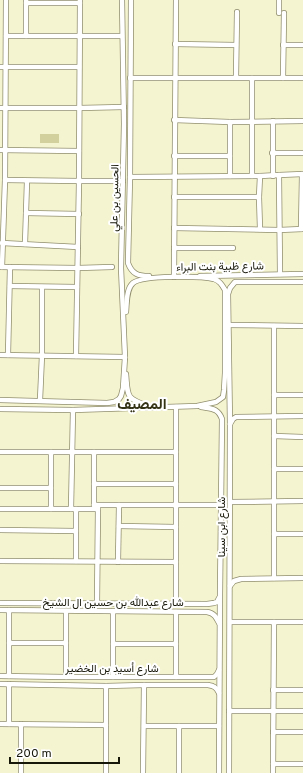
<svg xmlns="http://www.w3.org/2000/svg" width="303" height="773" font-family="Overpass,Vazirmatn,sans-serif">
<rect width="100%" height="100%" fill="#f5f4d0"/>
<!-- green -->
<rect fill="#d2d09d" x="40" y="134" width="19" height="9"/>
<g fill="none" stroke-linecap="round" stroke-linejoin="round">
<!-- minor casing -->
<g stroke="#908e6e" stroke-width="6">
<g id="minor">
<path d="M131 0 130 177 128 263C132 274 138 276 149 276"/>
<polyline points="26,3 80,3"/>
<polyline points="279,13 279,0"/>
<polyline points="6,36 122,36"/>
<polyline points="26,36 26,0"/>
<polyline points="175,44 236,45"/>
<polyline points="283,45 303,45"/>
<polyline points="0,67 79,67"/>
<polyline points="236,77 237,12"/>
<polyline points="130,78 303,78"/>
<polyline points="252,78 252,176"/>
<polyline points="283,78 284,13"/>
<polyline points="0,108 79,108 124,107"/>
<polyline points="174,120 230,122 303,121"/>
<polyline points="0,150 79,151"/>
<polyline points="272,153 303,153"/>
<polyline points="174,156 230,156"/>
<polyline points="279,175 280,274"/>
<polyline points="230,176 230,122"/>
<polyline points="260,176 259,197 260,229"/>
<polyline points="273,176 273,121"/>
<polyline points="130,177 260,176 279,175 303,174"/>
<polyline points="5,180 79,181 123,181"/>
<polyline points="174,197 259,197"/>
<polyline points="26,213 79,214"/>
<polyline points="174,228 279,230 303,229"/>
<polyline points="301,229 302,174"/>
<polyline points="2,243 78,247"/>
<polyline points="25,244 27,181"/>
<polyline points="174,248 233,248"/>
<polyline points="0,267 78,268 112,267"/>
<polyline points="2,267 5,180 6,0"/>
<polyline points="200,276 303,274"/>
<polyline points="174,277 176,0"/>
<polyline points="10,286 77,287"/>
<polyline points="228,325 303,326"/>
<polyline points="0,355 125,357 125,358"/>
<polyline points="8,355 10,267"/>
<polyline points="76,356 79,181 80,0"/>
<path d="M126 374C128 396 125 398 148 406"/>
<polyline points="274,395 303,395"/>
<polyline points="0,400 107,403 114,402 119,399 121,396 123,388 125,357 121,268 124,124 122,0"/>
<polyline points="40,400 42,355 42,287"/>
<polyline points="176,407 176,604"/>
<path d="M201 407C212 409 218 408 222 419L220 594 219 773"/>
<path d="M0 409 73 410 197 406 216 402 223 397 224 390 225 373V290C222 285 220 281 214 279 202 276 142 275 133 283 126 289 127 303 126 312"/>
<polyline points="230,424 233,419 236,417 303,416"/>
<polyline points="274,436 303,437"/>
<polyline points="0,452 176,452"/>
<polyline points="51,452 51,509"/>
<polyline points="274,469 303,469"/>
<polyline points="94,484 176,484"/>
<polyline points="0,488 51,488"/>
<polyline points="230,502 303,501"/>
<polyline points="94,505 221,505"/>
<polyline points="94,505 98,508 97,604"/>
<polyline points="94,505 94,452"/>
<polyline points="0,509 98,509"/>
<polyline points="71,509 73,410"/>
<polyline points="119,526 176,527"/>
<polyline points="0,530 76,531"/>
<polyline points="274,534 303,534"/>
<polyline points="0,561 176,562"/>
<polyline points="76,561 76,509"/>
<polyline points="118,562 119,505"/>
<polyline points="274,578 274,326"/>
<polyline points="230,586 234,581 241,579 303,578"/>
<polyline points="0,603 207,604 214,603 217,602 219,598"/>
<path d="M0 610 207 612C214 613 216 617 219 623"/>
<polyline points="66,611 66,677"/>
<polyline points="176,612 176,677"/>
<polyline points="230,622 303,622"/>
<polyline points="9,643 66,643"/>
<polyline points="113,644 176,644"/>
<polyline points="0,676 66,677 214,677 217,674 219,670"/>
<polyline points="9,676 9,610"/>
<polyline points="113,677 113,611"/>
<path d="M0 684 106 686 144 685H208C214 686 216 687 219 693"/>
<polyline points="106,686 106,773"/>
<polyline points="273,690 303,690"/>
<polyline points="229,711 303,711"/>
<polyline points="0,724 106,725"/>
<polyline points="9,724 9,684"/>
<polyline points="21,724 21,773"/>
<polyline points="144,726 219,726"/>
<polyline points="273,732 303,732"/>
<polyline points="273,764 303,764"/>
<polyline points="143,773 144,685"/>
<polyline points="179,773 179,726"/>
<polyline points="229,773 230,424 228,294 230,288 235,282 303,282"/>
<polyline points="273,773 274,622"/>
</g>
</g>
<!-- minor -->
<use href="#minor" stroke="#fff" stroke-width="4.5"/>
</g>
<g text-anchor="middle" stroke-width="4" stroke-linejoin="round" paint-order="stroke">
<!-- street labels -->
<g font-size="11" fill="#161609" stroke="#fff">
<text transform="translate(114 198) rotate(-89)" y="4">الحسين بن علي</text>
<text transform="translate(220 266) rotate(-1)" y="4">شارع ظبية بنت البراء</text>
<text transform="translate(221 527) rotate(-90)" y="4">شارع ابن سينا</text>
<text x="113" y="606">شارع عبدالله بن حسين ال الشيخ</text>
<text x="112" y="672">شارع أسيد بن الخضير</text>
</g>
<!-- district labels -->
<g font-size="15" font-weight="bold" fill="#353316" stroke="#fff">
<text x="142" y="409">المصيف</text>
</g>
</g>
<!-- scale -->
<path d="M10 757v6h109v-6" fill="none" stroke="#161609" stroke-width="2"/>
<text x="16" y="757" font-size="12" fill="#161609" stroke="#ffffff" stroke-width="3" paint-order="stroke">200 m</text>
</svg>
